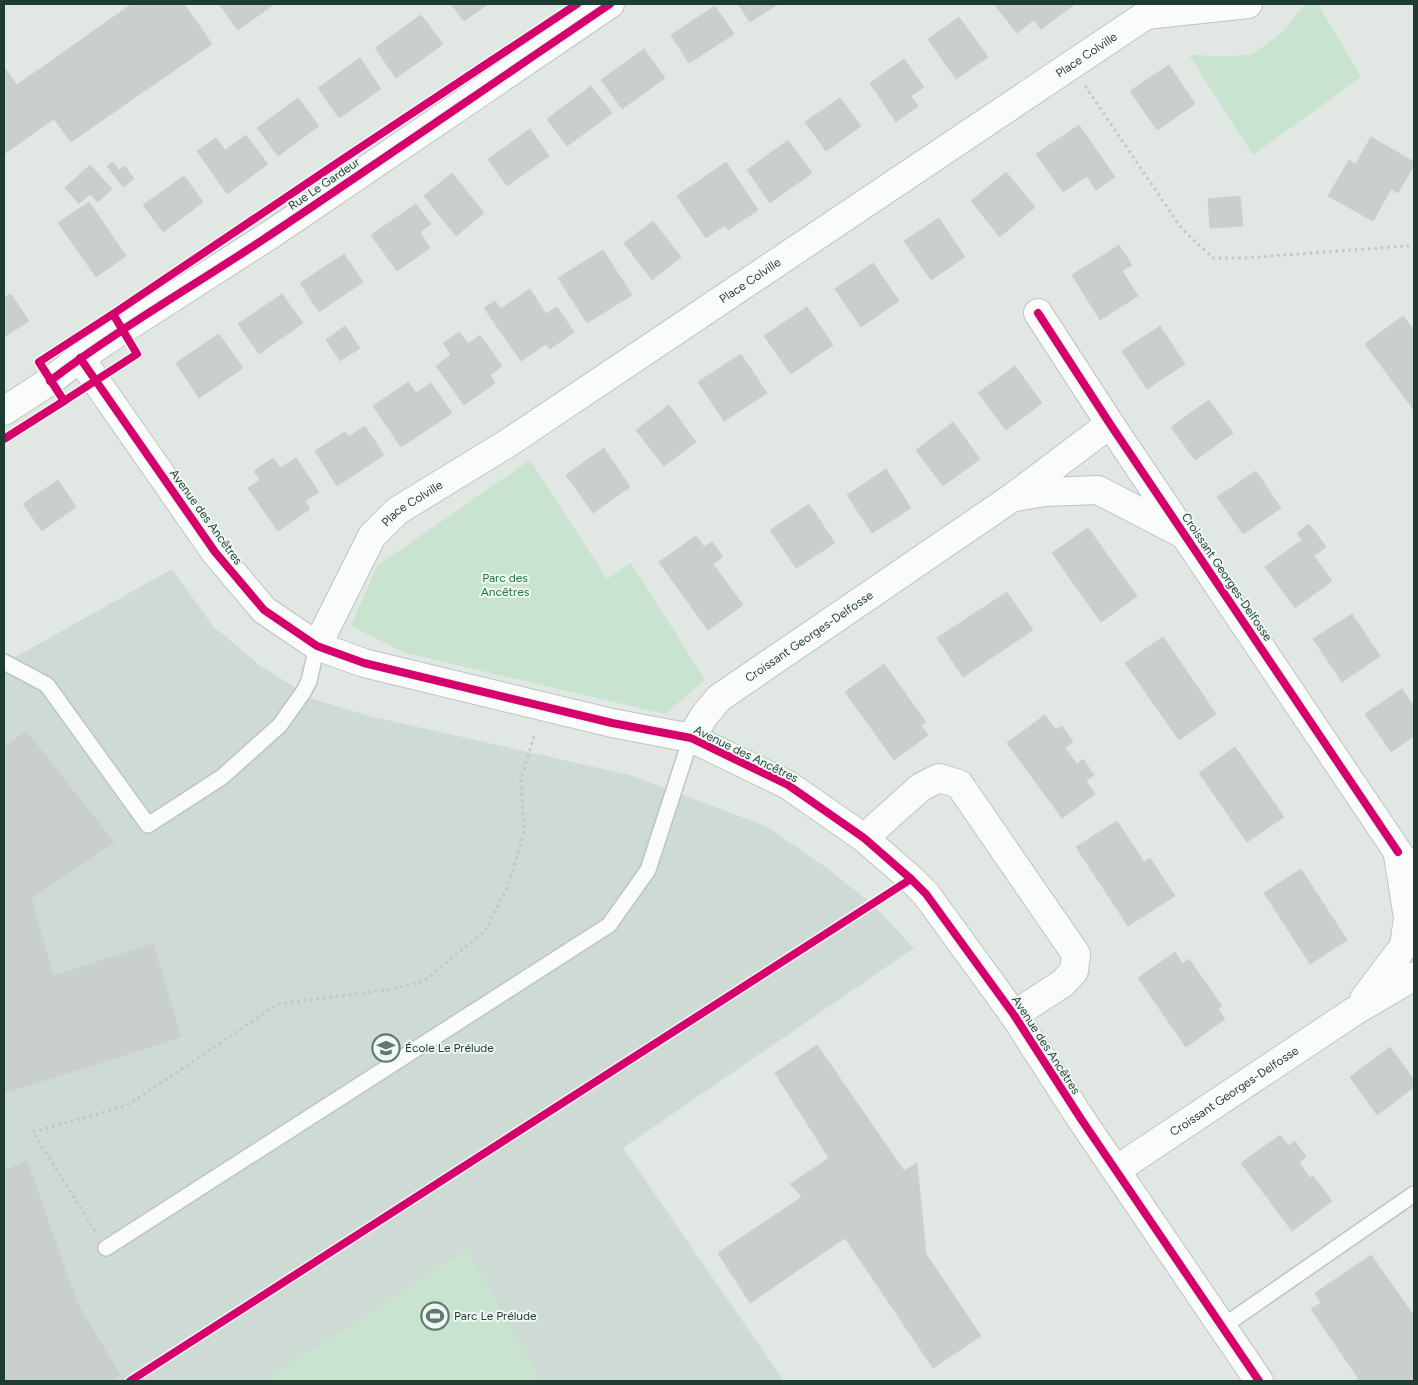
<svg xmlns="http://www.w3.org/2000/svg" width="1418" height="1385" font-family="Figtree,sans-serif">
<rect width="100%" height="100%" fill="#e1e8e4"/>
<!-- built -->
<polygon fill="#cedad4" points="172,569 213,626 258,664 313,699 369,716 630,775 766,826 827,868 872,904 914,948 623,1148 784,1381 4,1381 4,666 5,663"/>
<!-- green -->
<g fill="#c8e3cf">
<polygon points="1305,4 1318,4 1361,77 1253,155 1189,55 1222,56 1251,55 1283,32"/>
<polygon points="530,460 607,579 631,563 705,680 665,714 406,653 351,626 377,566"/>
<polygon points="467,1250 541,1381 264,1381"/>
</g>
<!-- building -->
<g fill="#c8cfcc" stroke="#cad1cd">
<polygon points="132,4 184,4 212,44 71,142 54,119 4,154 4,67 17,85"/>
<polygon points="219,4 272,4 273,5 238,30"/>
<polygon points="451,4 488,4 464,21"/>
<polygon points="738,4 778,4 750,22"/>
<polygon points="994,4 1073,4 1074,5 1041,29 1034,20 1017,33"/>
<polygon points="715,6 734,34 689,63 671,35"/>
<polygon points="421,15 443,44 396,78 375,48"/>
<polygon points="959,17 988,57 956,79 928,39"/>
<polygon points="644,49 665,78 622,109 601,80"/>
<polygon points="360,58 381,89 339,118 318,88"/>
<polygon points="904,59 924,87 911,96 918,106 896,122 870,83"/>
<polygon points="1169,65 1195,104 1157,130 1130,91"/>
<polygon points="591,86 612,113 567,146 547,119"/>
<polygon points="298,98 319,126 278,156 257,128"/>
<polygon points="840,98 861,126 826,151 805,122"/>
<polygon points="1079,125 1115,177 1096,190 1087,176 1063,192 1036,154"/>
<polygon points="530,129 549,156 507,186 488,159"/>
<polygon points="246,135 268,164 227,194 197,151 216,138 225,150"/>
<polygon points="1371,137 1414,162 1414,165 1398,193 1391,189 1373,221 1328,196 1349,160 1356,164"/>
<polygon points="788,140 812,173 770,203 747,170"/>
<polygon points="113,162 119,170 125,166 134,179 123,187 107,166"/>
<polygon points="726,162 758,210 728,230 725,225 706,238 677,196"/>
<polygon points="90,165 112,189 98,202 90,194 79,204 65,188"/>
<polygon points="1006,172 1035,207 1000,237 971,201"/>
<polygon points="452,173 484,213 456,236 424,196"/>
<polygon points="184,176 203,202 163,232 143,205"/>
<polygon points="1240,196 1243,226 1210,228 1208,199"/>
<polygon points="89,202 126,256 96,277 58,223"/>
<polygon points="416,204 431,224 420,232 430,248 397,271 371,235"/>
<polygon points="939,218 965,257 931,280 904,241"/>
<polygon points="653,221 681,257 652,280 624,243"/>
<polygon points="1119,245 1132,265 1122,271 1138,296 1100,320 1072,275"/>
<polygon points="603,250 632,295 587,323 558,278"/>
<polygon points="344,254 363,282 319,312 300,283"/>
<polygon points="873,263 899,301 861,327 835,289"/>
<polygon points="530,289 546,314 557,307 574,332 550,349 546,344 521,361 484,308 495,301 501,309"/>
<polygon points="11,294 29,321 4,337 4,298"/>
<polygon points="282,294 303,323 259,354 238,324"/>
<polygon points="807,307 833,345 791,374 764,336"/>
<polygon points="1403,316 1414,331 1414,410 1365,344"/>
<polygon points="345,326 360,348 340,361 326,340"/>
<polygon points="1160,326 1185,364 1147,389 1122,351"/>
<polygon points="459,332 468,344 480,335 502,366 490,375 495,383 464,405 436,366 451,355 443,343"/>
<polygon points="219,334 243,368 199,398 176,363"/>
<polygon points="741,354 767,393 724,421 698,382"/>
<polygon points="1015,366 1042,403 1006,430 978,393"/>
<polygon points="408,382 416,393 431,383 452,413 401,447 373,406"/>
<polygon points="1209,400 1233,433 1195,460 1171,427"/>
<polygon points="669,405 696,442 664,466 636,430"/>
<polygon points="953,422 980,459 943,486 916,450"/>
<polygon points="365,426 384,455 337,486 315,451 345,432 349,437"/>
<polygon points="604,448 630,487 593,513 566,475"/>
<polygon points="273,458 280,468 296,458 319,492 305,501 310,509 278,531 248,488 260,480 254,471"/>
<polygon points="886,469 911,508 872,533 847,495"/>
<polygon points="1256,471 1281,508 1243,534 1217,497"/>
<polygon points="58,480 76,507 42,531 23,504"/>
<polygon points="809,504 835,543 796,568 770,530"/>
<polygon points="1309,524 1326,547 1314,556 1332,581 1295,608 1265,567 1302,540 1297,533"/>
<polygon points="1088,528 1137,596 1101,622 1052,553"/>
<polygon points="696,536 704,547 712,542 723,557 713,564 743,605 708,630 659,562"/>
<polygon points="1007,592 1033,630 963,677 937,638"/>
<polygon points="1352,614 1380,656 1342,682 1313,639"/>
<polygon points="1163,637 1216,714 1179,740 1125,663"/>
<polygon points="884,664 926,722 921,725 928,735 894,760 845,692"/>
<polygon points="1402,689 1414,707 1414,736 1391,752 1365,714"/>
<polygon points="1045,715 1056,730 1062,726 1073,742 1065,748 1077,764 1083,759 1094,775 1086,781 1095,794 1062,818 1007,743"/>
<polygon points="26,731 114,842 31,898 53,976 153,944 181,1037 4,1093 4,748"/>
<polygon points="1235,747 1284,817 1247,842 1199,773"/>
<polygon points="1117,821 1144,862 1150,858 1175,896 1128,926 1076,847"/>
<polygon points="1301,869 1347,940 1310,964 1264,893"/>
<polygon points="1175,952 1183,964 1189,959 1222,1006 1218,1009 1225,1019 1186,1047 1138,978"/>
<polygon points="817,1045 904,1171 917,1163 926,1254 981,1336 933,1368 845,1238 750,1303 718,1253 802,1197 790,1184 829,1158 775,1073"/>
<polygon points="1390,1047 1414,1080 1414,1087 1377,1115 1350,1077"/>
<polygon points="1280,1135 1289,1146 1295,1141 1306,1157 1299,1162 1310,1178 1313,1176 1332,1201 1292,1231 1241,1163"/>
<polygon points="27,1161 77,1303 120,1375 110,1381 4,1381 4,1171"/>
<polygon points="1371,1255 1414,1316 1414,1377 1408,1381 1360,1381 1311,1309 1321,1303 1315,1293"/>
</g>
<g fill="none" stroke-linecap="round" stroke-linejoin="round">
<!-- lane casing -->
<g stroke="#bec5c1" stroke-width="18">
<g id="lane">
<polyline points="4,662 47,685 148,825 222,777 280,725 304,691 309,681 317,646"/>
<polyline points="106,1248 609,925 648,870 691,738"/>
<polyline points="1222,1327 1414,1194"/>
</g>
</g>
<!-- street casing -->
<g stroke="#bec5c1" stroke-width="30">
<g id="street">
<polyline points="1038,313 1110,424 1414,876"/>
<polyline points="80,358 215,552 264,610 317,646 364,663 612,723 691,738 788,785 864,838 911,879 926,894 1014,1015 1081,1119 1259,1381"/>
<polyline points="4,411 50,381 80,358 122,330 273,233 610,4"/>
<polyline points="1015,497 1045,492 1098,490 1181,533"/>
<path id="s1" d="M317 646 372 536 397 511 508 443 1146 15 1248 4"/>
<path id="s2" d="M691 738 704 716 719 698 1013 497 1110 424"/>
<polyline points="864,838 921,787 939,778 959,784 1076,954 1074,971 1063,983 1014,1015"/>
<polyline points="1364,999 1404,946 1408,918 1398,855"/>
<path id="s3" d="M1116 1170 1353 1012 1414 976"/>
</g>
</g>
<!-- path -->
<g stroke="#bec8c5" stroke-width="3" stroke-dasharray="2.5 4" stroke-linecap="butt">
<polyline points="1085,86 1182,229 1213,258 1244,258 1407,246 1414,246"/>
<polyline points="95,1231 33,1132 126,1106 278,1004 393,989 424,981 485,931 508,886 524,833 521,779 535,733"/>
</g>
<!-- lane -->
<use href="#lane" stroke="#fafcfb" stroke-width="15"/>
<!-- street -->
<use href="#street" stroke="#fafcfb" stroke-width="28"/>
<!-- cycleway casing -->
<g stroke="#eef7f2" stroke-width="11">
<g id="cycleway">
<polyline points="1038,313 1110,424 1398,852"/>
<polyline points="113,314 137,354 64,401 39,362 113,314 343,159 577,4"/>
<polyline points="80,358 215,552 264,610 317,646 364,663 612,723 691,738 788,785 864,838 911,879 926,894 1014,1015 1081,1119 1259,1381"/>
<path d="M50 381C117 330 190 288 261 241 378 163 493 83 610 4"/>
<polyline points="4,439 64,401"/>
<polyline points="130,1381 911,879"/>
</g>
</g>
<!-- cycleway -->
<use href="#cycleway" stroke="#d6006c" stroke-width="8"/>
</g>
<!-- icons -->
<defs>
<g id="school-ring" transform="scale(1.4375)"><circle r="9.5" fill="#eef7f2" stroke="#627870" stroke-width="1.5"/><path d="M0-5L7-2L0 1L-7-2ZM-4 1L0 2.5L4 1V4Q0 6-4 4Z" fill="#627870"/></g>
<g id="stadium-ring" transform="scale(1.4375)"><circle r="9.5" fill="#eef7f2" stroke="#627870" stroke-width="1.5"/><path d="M0-5a6.5 5 0 1 0 0 10a6.5 5 0 1 0 0-10ZM-3.5-1.8h7v3.6h-7Z" fill="#627870"/></g>
</defs>
<g fill-rule="evenodd">
<use href="#school-ring" x="386" y="1048"/>
<use href="#stadium-ring" x="435" y="1316"/>
</g>
<g text-anchor="middle" stroke-width="4" stroke-linejoin="round" paint-order="stroke">
<!-- street labels -->
<g font-size="12" fill="#1e3c32" stroke="#eef7f2">
<text dy="4" stroke="none"><textPath href="#s1" startOffset="985">Place Colville</textPath></text>
<text transform="translate(324 184) rotate(-34)" y="4">Rue Le Gardeur</text>
<text dy="4" stroke="none"><textPath href="#s1" startOffset="580">Place Colville</textPath></text>
<text dy="4" stroke="none"><textPath href="#s1" startOffset="175">Place Colville</textPath></text>
<text transform="translate(206 517) rotate(54)" y="4">Avenue des Ancêtres</text>
<text transform="translate(1227 577) rotate(56)" y="4">Croissant Georges-Delfosse</text>
<text dy="4" stroke="none"><textPath href="#s2" startOffset="158">Croissant Georges-Delfosse</textPath></text>
<text transform="translate(746 754) rotate(26)" y="4">Avenue des Ancêtres</text>
<text transform="translate(1046 1045) rotate(57)" y="4">Avenue des Ancêtres</text>
<text dy="4" stroke="none"><textPath href="#s3" startOffset="142">Croissant Georges-Delfosse</textPath></text>
</g>
<!-- park labels -->
<g font-size="12" fill="#25763f" stroke="#eef7f2">
<text x="505" y="582">Parc des<tspan x="505" dy="14">Ancêtres</tspan></text>
</g>
<!-- poi labels -->
<g font-size="12" fill="#1e3c32" stroke="#eef7f2" text-anchor="start">
<text x="405" y="1052">École Le Prélude</text>
<text x="454" y="1320">Parc Le Prélude</text>
</g>
</g>
<!-- border -->
<rect width="1418" height="1385" fill="none" stroke="#1e3c32" stroke-width="10"/>
</svg>
